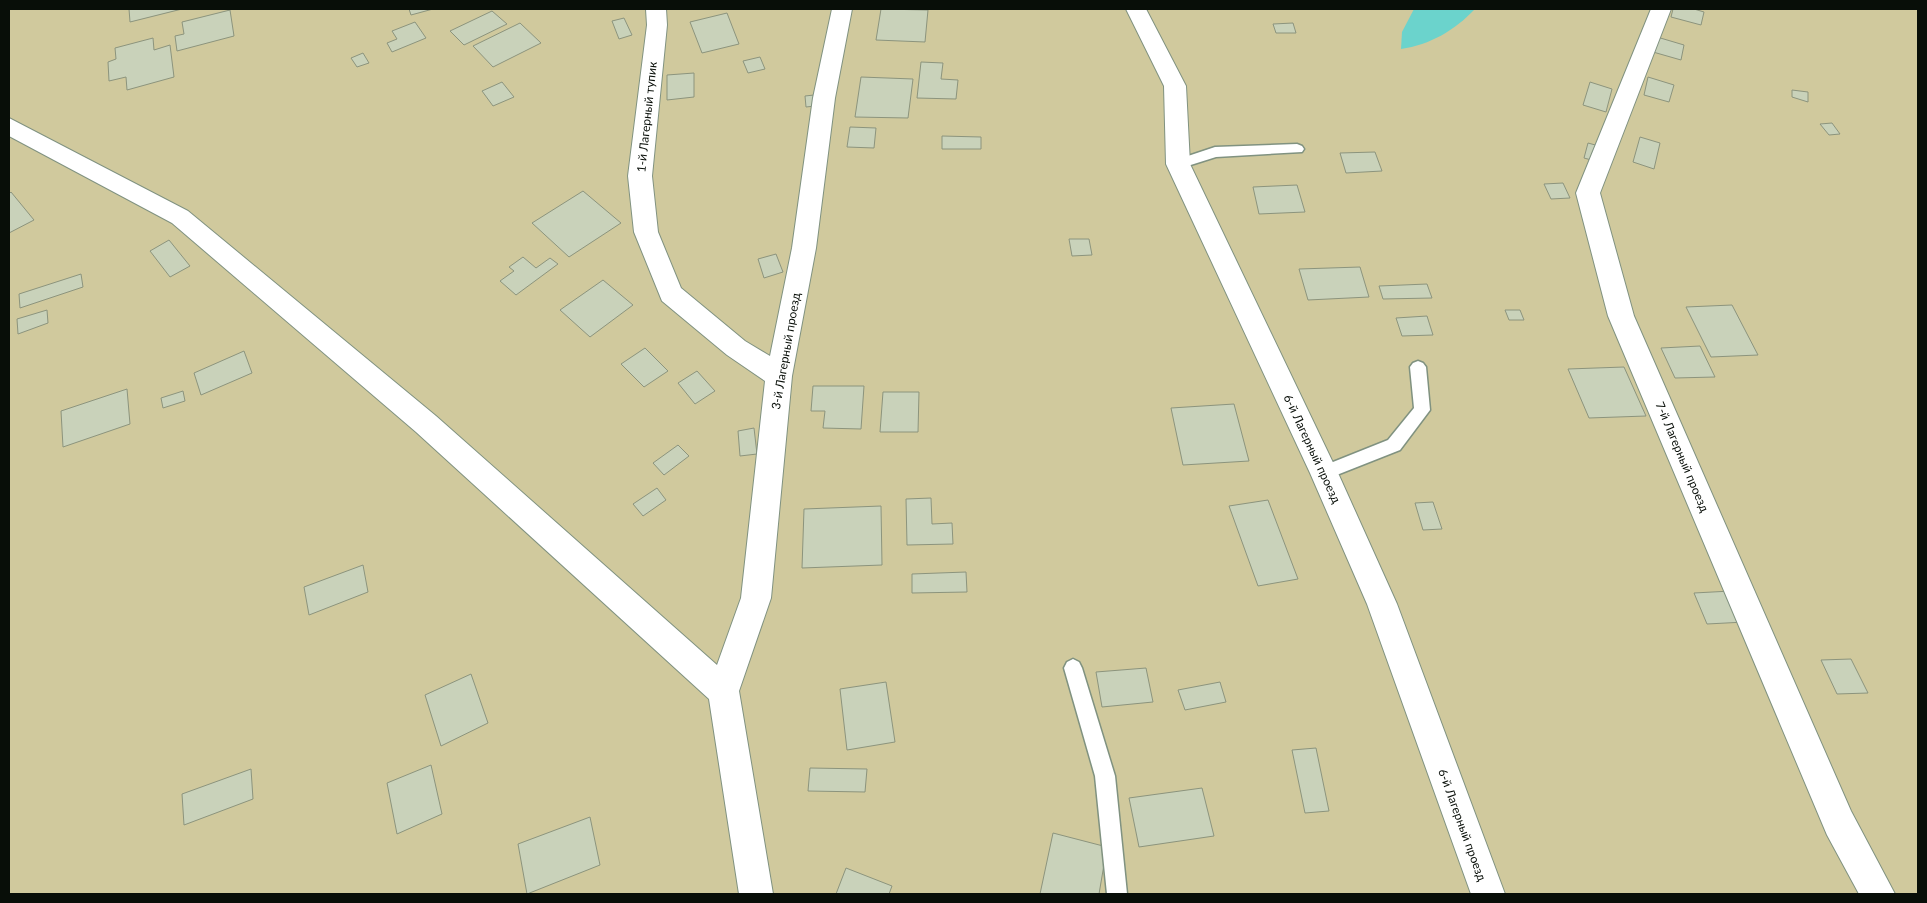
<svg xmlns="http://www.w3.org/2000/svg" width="1927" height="903" font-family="Lato,sans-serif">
<rect width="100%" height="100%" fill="#ddf0dd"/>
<!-- green -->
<rect fill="#d0c99d" x="9" y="9" width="1909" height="885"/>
<!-- water -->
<path fill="#6bd3cc" d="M1414 9H1475C1455 30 1430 45 1401 49L1402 32Z"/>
<!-- building -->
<g fill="#c9d2ba" stroke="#8c947d">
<polygon points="129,9 182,9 130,22"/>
<polygon points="409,9 433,9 411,15"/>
<polygon points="881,9 928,10 925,42 876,40"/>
<polygon points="1673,9 1694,9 1704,12 1701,25 1671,17"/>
<polygon points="230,10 234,36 177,51 175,36 184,34 182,22"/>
<polygon points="492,11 507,24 464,45 450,31"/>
<polygon points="727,13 739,44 702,53 690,22"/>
<polygon points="624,18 632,35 619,39 612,21"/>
<polygon points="415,22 426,38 392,52 387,43 397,39 392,31"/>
<polygon points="520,23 541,43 493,67 473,46"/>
<polygon points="1293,23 1296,33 1276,33 1273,24"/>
<polygon points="1657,37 1684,45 1681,60 1653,52"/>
<polygon points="153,38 154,50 170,45 174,77 127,90 126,77 109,81 108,62 116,59 115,48"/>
<polygon points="363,53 369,63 357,67 351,58"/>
<polygon points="760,57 765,69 748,73 743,61"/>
<polygon points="921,62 943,63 941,79 958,80 956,99 917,98"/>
<polygon points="694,73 694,97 667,100 667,75"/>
<polygon points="861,77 913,79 908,118 855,117"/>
<polygon points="1648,77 1674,85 1669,102 1644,95"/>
<polygon points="502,82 514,97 493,106 482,91"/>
<polygon points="1590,82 1612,89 1606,112 1583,105"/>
<polygon points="1792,90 1808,92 1808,102 1792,97"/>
<polygon points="814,95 815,106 806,107 805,96"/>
<polygon points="1832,123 1840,134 1829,135 1820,124"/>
<polygon points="850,127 876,128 874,148 847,147"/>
<polygon points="942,136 981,137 981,149 942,149"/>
<polygon points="1640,137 1660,143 1654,169 1633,162"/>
<polygon points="1588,143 1599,146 1595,161 1584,158"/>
<polygon points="1375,152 1382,171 1346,173 1340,153"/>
<polygon points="1563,183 1570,198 1551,199 1544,184"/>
<polygon points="1297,185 1305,212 1259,214 1253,187"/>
<polygon points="583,191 621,223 569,257 532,223"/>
<polygon points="11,192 34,220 9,233 9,194"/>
<polygon points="1069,239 1089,239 1092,255 1072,256"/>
<polygon points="169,240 190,266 170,277 150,251"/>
<polygon points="776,254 783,272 764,278 758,259"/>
<polygon points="523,257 536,268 550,258 558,264 516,295 500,281 514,271 509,267"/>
<polygon points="1360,267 1369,297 1308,300 1299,269"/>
<polygon points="81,274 83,287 20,308 19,294"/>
<polygon points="603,280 633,305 590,337 560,310"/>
<polygon points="1427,284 1432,298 1383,299 1379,286"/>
<polygon points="1732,305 1758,355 1711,357 1686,307"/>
<polygon points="47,310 48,323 18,334 17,319"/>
<polygon points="1505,310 1520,310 1524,320 1509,320"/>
<polygon points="1427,316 1433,335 1402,336 1396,318"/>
<polygon points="1700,346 1715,377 1675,378 1661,348"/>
<polygon points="645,348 668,371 644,387 621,364"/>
<polygon points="244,351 252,373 201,395 194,373"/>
<polygon points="1624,367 1646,416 1589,418 1568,369"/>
<polygon points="697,371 715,391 695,404 678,383"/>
<polygon points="813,386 864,386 861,429 823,428 825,411 811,411"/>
<polygon points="127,389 130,424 63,447 61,411"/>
<polygon points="183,391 185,401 163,408 161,398"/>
<polygon points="883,392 919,392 918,432 880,432"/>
<polygon points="1234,404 1249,461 1183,465 1171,408"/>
<polygon points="754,428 757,454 740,456 738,431"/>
<polygon points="678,445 689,456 664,475 653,463"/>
<polygon points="657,488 666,500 643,516 633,504"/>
<polygon points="931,498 932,524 952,523 953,544 907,545 906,499"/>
<polygon points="1268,500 1298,579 1258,586 1229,506"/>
<polygon points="1433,502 1442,529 1423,530 1415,503"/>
<polygon points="881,506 882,565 802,568 804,509"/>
<polygon points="363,565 368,592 309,615 304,587"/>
<polygon points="966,572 967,592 912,593 912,574"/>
<polygon points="1731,591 1745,622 1707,624 1694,593"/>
<polygon points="1851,659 1868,693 1837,694 1821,660"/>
<polygon points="1146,668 1153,702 1102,707 1096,672"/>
<polygon points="471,674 488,723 441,746 425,695"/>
<polygon points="886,682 895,742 847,750 840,689"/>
<polygon points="1220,682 1226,702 1185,710 1178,690"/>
<polygon points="1316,748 1329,811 1305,813 1292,750"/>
<polygon points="431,765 442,814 397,834 387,783"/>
<polygon points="810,768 867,769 865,792 808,791"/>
<polygon points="251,769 253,799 184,825 182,794"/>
<polygon points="1202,788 1214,836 1139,847 1129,798"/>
<polygon points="590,817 600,865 527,894 518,844"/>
<polygon points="1053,833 1107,847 1099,894 1040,894"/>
<polygon points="846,868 892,886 889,894 836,894"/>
</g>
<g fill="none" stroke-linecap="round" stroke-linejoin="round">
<!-- lane casing -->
<g stroke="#809280" stroke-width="3">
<g id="lane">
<polygon points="1297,144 1302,146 1304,149 1302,152 1216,157 1178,169 1171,164 1173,161 1215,147"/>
<polygon points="1418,361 1423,363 1426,367 1430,410 1400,450 1324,480 1318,478 1316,473 1318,468 1388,440 1414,408 1410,367 1413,363"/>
<polygon points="1073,659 1079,662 1082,668 1115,776 1127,894 1107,894 1095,776 1064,668 1067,662"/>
</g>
</g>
<!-- street casing -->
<g stroke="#809280" stroke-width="2">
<g id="street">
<polygon points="646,9 666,9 667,25 652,176 658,232 681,288 745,341 770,356 792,248 813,98 832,9 852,9 835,98 816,248 792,376 771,598 739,691 773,894 739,894 709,699 416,432 172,223 9,136 9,118 188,211 436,416 717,665 741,598 765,381 727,355 662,301 634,232 628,176 647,25"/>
<polygon points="1126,9 1146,9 1186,86 1190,164 1338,473 1397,604 1505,894 1471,894 1367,604 1310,473 1166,164 1164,86"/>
<polygon points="1651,9 1671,9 1600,193 1634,316 1851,811 1895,894 1859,894 1827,835 1608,316 1576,193"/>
</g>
</g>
<!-- lane -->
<use href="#lane" fill="#fff" fill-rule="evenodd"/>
<!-- street -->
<use href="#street" fill="#fff" fill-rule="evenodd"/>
</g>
<g text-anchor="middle" stroke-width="4" stroke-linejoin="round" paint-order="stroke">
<!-- street labels -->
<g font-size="12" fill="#080e08" stroke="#fff">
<text transform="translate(647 117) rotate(-84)" y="4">1-й Лагерный тупик</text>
<text transform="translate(786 351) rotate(-80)" y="4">3-й Лагерный проезд</text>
<text transform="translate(1312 449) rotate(65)" y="4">6-й Лагерный проезд</text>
<text transform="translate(1682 457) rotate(67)" y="4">7-й Лагерный проезд</text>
<text transform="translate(1462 825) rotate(70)" y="4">6-й Лагерный проезд</text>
</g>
</g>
<!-- border -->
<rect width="1927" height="903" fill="none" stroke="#080e08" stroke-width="20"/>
</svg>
